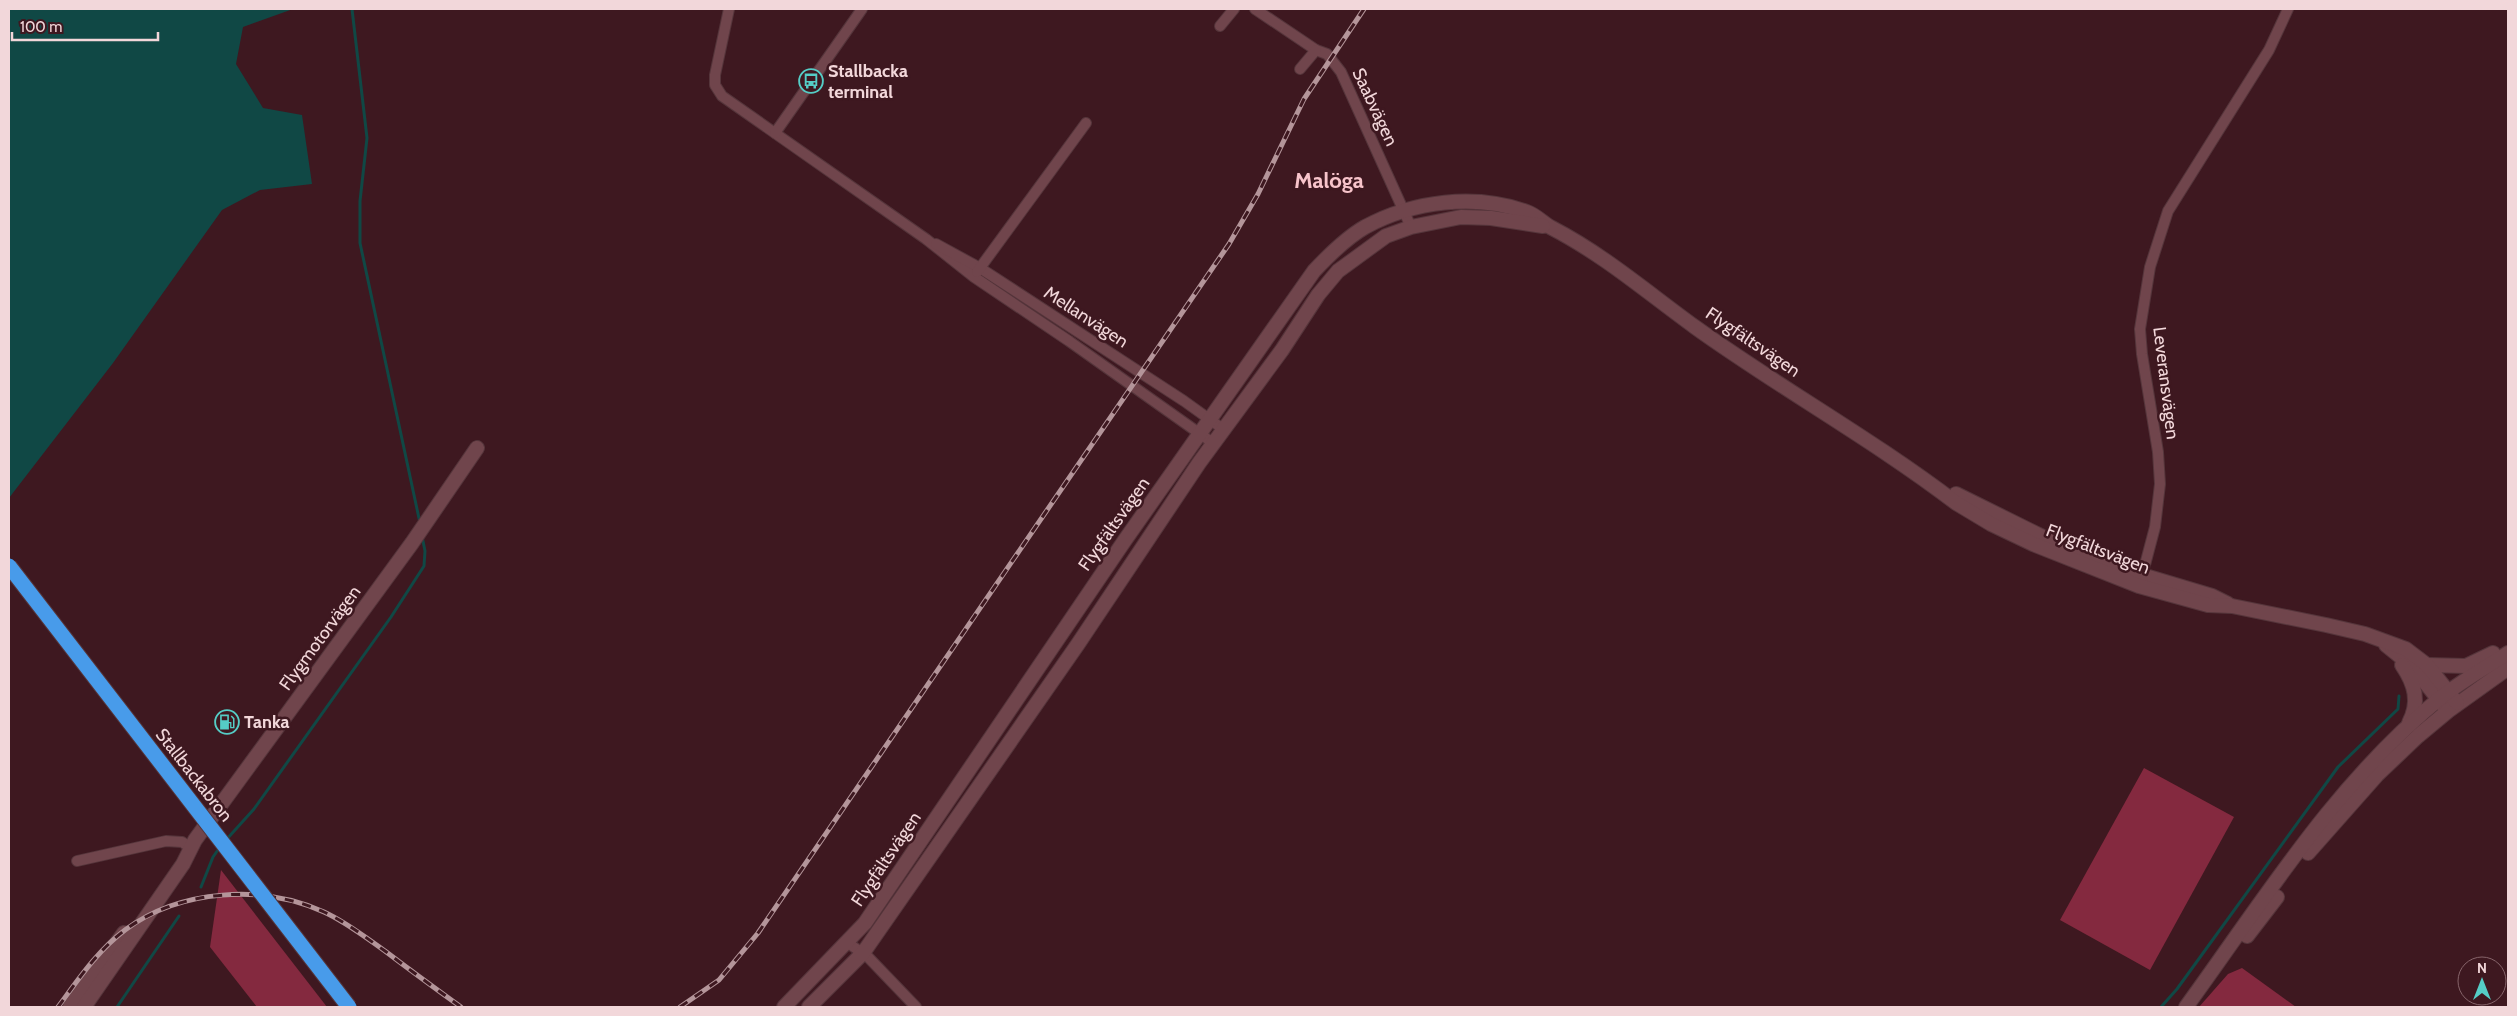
<svg xmlns="http://www.w3.org/2000/svg" width="2517" height="1016" font-family="Cabin,sans-serif">
<rect width="100%" height="100%" fill="#3e1820"/>
<!-- green -->
<g fill="#84293f">
<polygon points="2144,768 2234,817 2150,970 2060,920"/>
<polygon points="221,870 327,1007 257,1007 210,947"/>
<polygon points="2242,968 2296,1007 2199,1007 2228,974"/>
</g>
<!-- water -->
<polygon fill="#104845" points="9,9 293,9 243,27 236,64 263,108 302,115 312,184 260,190 222,210 113,363 9,498"/>
<g fill="none" stroke-linecap="round" stroke-linejoin="round">
<!-- stream -->
<g stroke="#104845" stroke-width="3">
<polyline points="352,9 367,138 360,201 360,243 420,523"/>
<polyline points="226,840 254,809 391,617 424,566 425,551 422,536"/>
<polyline points="201,887 213,857 220,847"/>
<polyline points="117,1007 179,916"/>
<polyline points="2161,1007 2177,989 2338,767 2398,709 2399,696"/>
</g>
<!-- street casing -->
<g stroke="#55353b" stroke-width="12">
<g id="street">
<polyline points="729,9 715,75 715,85 722,96 926,239 974,277 1069,341 1213,443"/>
<polyline points="1255,9 1316,50 1327,54 1341,72 1411,227"/>
<polyline points="1220,26 1234,9"/>
<polyline points="1300,69 1316,50"/>
<polyline points="775,133 862,9"/>
<polyline points="936,244 980,268 1184,401 1223,429"/>
<polyline points="977,272 1086,123"/>
<polyline points="2141,580 2155,527 2160,484 2158,452 2142,354 2140,329 2150,267 2168,211 2269,50 2288,9"/>
<polyline points="77,861 166,841 182,842 191,848"/>
<polyline points="848,943 868,957 916,1007"/>
</g>
</g>
<!-- secondary casing -->
<g stroke="#55353b" stroke-width="16">
<g id="secondary">
<polyline points="1956,494 2049,540 2105,564 2212,596 2228,604"/>
<polyline points="2386,645 2412,666 2443,705"/>
<path d="M2402 665C2415 684 2420 702 2409 723"/>
<polyline points="2427,665 2466,666 2493,653"/>
<polyline points="2308,853 2377,775 2418,736 2448,711 2508,668"/>
<polyline points="2247,936 2277,897"/>
<polyline points="70,1007 124,933"/>
<polyline points="84,1007 183,864 195,840 412,543 477,448"/>
<path d="M784 1007 865 923 1125 540 1314 271C1329 255 1346 238 1365 227 1413 201 1475 193 1527 212 1536 215 1544 224 1552 228 1604 255 1648 293 1695 327 1780 388 1872 439 1956 503L1991 524 2033 544 2139 586 2208 605 2232 606 2326 625 2365 634 2406 649 2427 665 2457 703"/>
<polyline points="809,1007 863,953 1078,644 1199,463 1282,350 1318,295 1338,271 1386,236 1411,227 1461,217 1491,218 1543,226"/>
<path d="M2186 1007C2264 900 2335 784 2439 699 2460 682 2485 668 2508 653"/>
</g>
</g>
<!-- street -->
<use href="#street" stroke="#70454c" stroke-width="10"/>
<!-- secondary -->
<use href="#secondary" stroke="#70454c" stroke-width="14"/>
<!-- rail casing -->
<g stroke="#b4959a" stroke-width="5">
<g id="rail">
<path d="M58 1007C78 980 97 951 125 930 180 889 263 884 324 912 346 922 365 937 385 951 410 970 436 989 461 1007"/>
<polyline points="680,1007 719,980 758,933 1229,244 1258,194 1304,99 1364,9"/>
</g>
</g>
<!-- rail -->
<use href="#rail" stroke="#3e1820" stroke-width="3" stroke-dasharray="9" stroke-linecap="butt"/>
<!-- highway-bridge casing -->
<g stroke="#55353b" stroke-width="17" stroke-linecap="butt">
<polyline id="highway-bridge" points="9,566 349,1007"/>
</g>
<!-- highway-bridge -->
<use href="#highway-bridge" stroke="#489bea" stroke-width="15"/>
</g>
<!-- icons -->
<defs>
<g id="bus-ring" transform="scale(1.25)"><circle r="9.5" fill="#3e1820" stroke="#55cdc6" stroke-width="1.5"/><path d="M-5-6H5V4H4V6H2V4H-2V6H-4V4H-5ZM-3.5-4V0h7V-4ZM-3.5 1.2v1.5H-2V1.2ZM2 1.2v1.5H3.5V1.2Z" fill="#55cdc6"/></g>
<g id="fuel-ring" transform="scale(1.25)"><circle r="9.5" fill="#3e1820" stroke="#55cdc6" stroke-width="1.5"/><path d="M-5.5-6h7V0h2V4h1.3V-2.5L3-4.5l.8-.8L6-3V5H2.5V1h-1V6h-7ZM-4.2-4.7v3.2H.2V-4.7Z" fill="#55cdc6"/></g>
</defs>
<g fill-rule="evenodd">
<use href="#bus-ring" x="811" y="81"/>
<use href="#fuel-ring" x="227" y="722"/>
</g>
<g text-anchor="middle" stroke-width="5" stroke-linejoin="round" paint-order="stroke">
<!-- poi labels -->
<g font-size="18" font-weight="bold" fill="#f2d7da" stroke="#3e1820" text-anchor="start">
<text x="828" y="77">Stallbacka<tspan x="828" dy="21">terminal</tspan></text>
<text x="244" y="728">Tanka</text>
</g>
<!-- street labels -->
<g font-size="18" fill="#f2d7da" stroke="#3e1820">
<text transform="translate(1375 107) rotate(65)" y="6">Saabvägen</text>
<text transform="translate(1086 317) rotate(33)" y="6">Mellanvägen</text>
<text transform="translate(1753 342) rotate(34)" y="6">Flygfältsvägen</text>
<text transform="translate(2166 383) rotate(83)" y="6">Leveransvägen</text>
<text transform="translate(1114 524) rotate(-55)" y="6">Flygfältsvägen</text>
<text transform="translate(2098 549) rotate(21)" y="6">Flygfältsvägen</text>
<text transform="translate(320 638) rotate(-54)" y="6">Flygmotorvägen</text>
<text transform="translate(194 775) rotate(52)" y="6">Stallbackabron</text>
<text transform="translate(886 859) rotate(-56)" y="6">Flygfältsvägen</text>
</g>
<!-- district labels -->
<g font-size="22" font-weight="bold" fill="#f8c4cb" stroke="#3e1820">
<text x="1329" y="188">Malöga</text>
</g>
</g>
<!-- border -->
<rect width="2517" height="1016" fill="none" stroke="#f2d7da" stroke-width="20"/>
<!-- north arrow -->
<g transform="translate(2482 981)"><circle r="24" fill="#3e1820" stroke="#86646a"/>
<path d="M0-4L9 19L0 12L-9 19Z" fill="#55cdc6"/>
<text y="-8" font-size="14" font-weight="bold" text-anchor="middle" fill="#f2d7da">N</text>
</g>
<!-- scale -->
<path d="M12 32v8h146v-8" fill="none" stroke="#f2d7da" stroke-width="2.5"/>
<text x="20" y="32" font-size="15" fill="#f2d7da" stroke="#3e1820" stroke-width="4" paint-order="stroke">100 m</text>
</svg>
